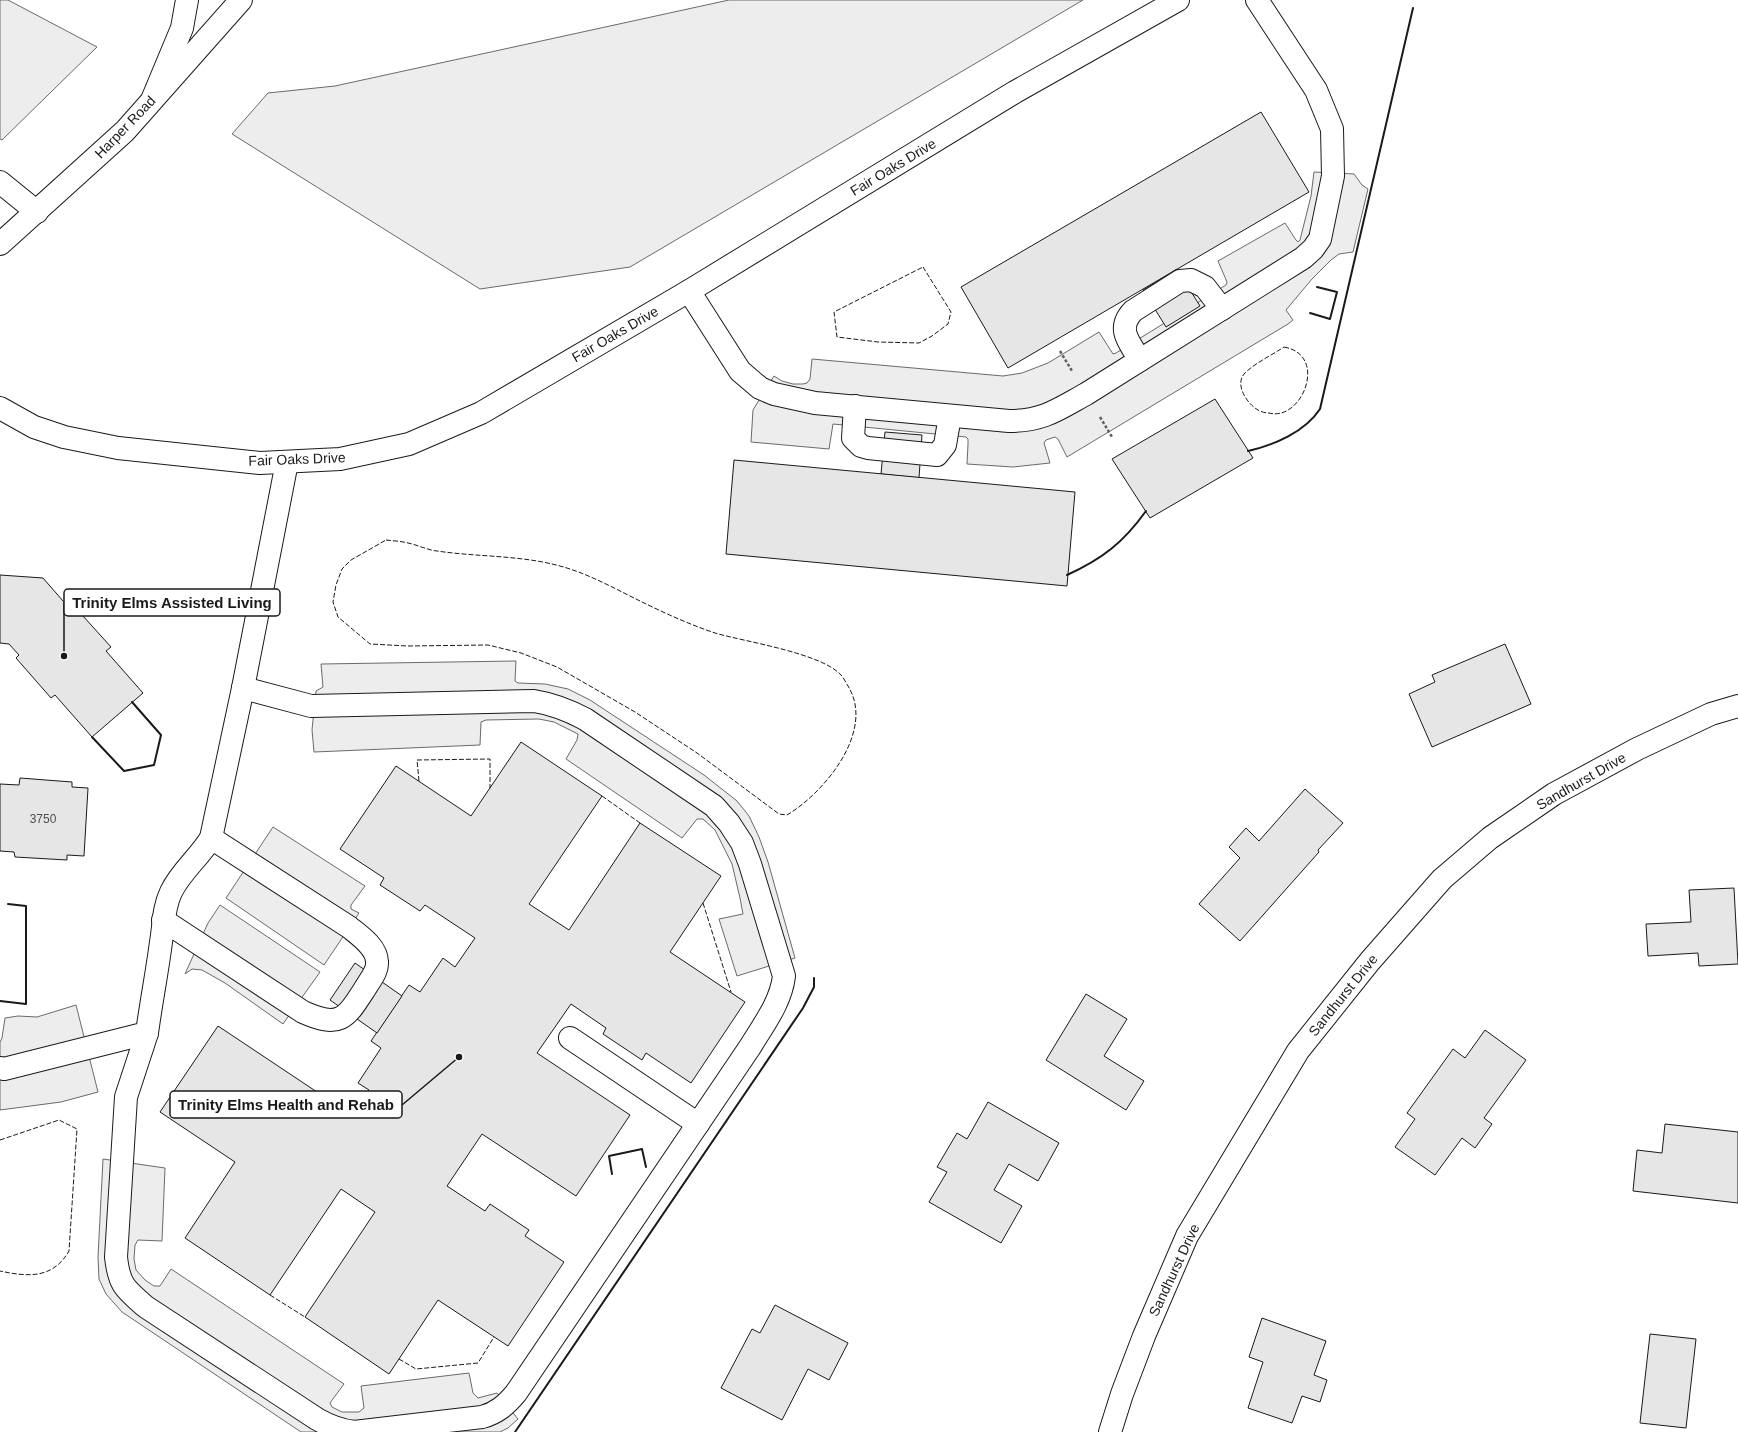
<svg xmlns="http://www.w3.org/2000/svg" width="1738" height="1432" font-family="Arial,sans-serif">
<rect width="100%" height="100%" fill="#fff"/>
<!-- built -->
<g fill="#ededed" stroke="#6a6a6a">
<polygon points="0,0 8,0 97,47 2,140 0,139"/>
<polygon points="729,0 1083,0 630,267 480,289 232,134 268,93 335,86"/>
<polygon points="1314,172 1354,174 1362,185 1368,189 1353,252 1339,254 1331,260 1312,279 1286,310 1293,320 1288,324 1067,457 1058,439 1055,437 1046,440 1044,443 1050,463 1013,467 967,464 968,444 968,439 966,437 833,424 829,449 751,442 753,410 774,376 782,381 793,384 803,384 807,383 810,379 812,359 1003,376 1022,373 1048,363 1099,332 1113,354 1116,353 1226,285 1227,282 1218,261 1285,223 1296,240 1298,242 1300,240 1311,196"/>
<polygon points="516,661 515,681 518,683 545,684 568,689 590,700 704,775 737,801 749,816 759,837 768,862 795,958 737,976 719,919 743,914 740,898 732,864 715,830 703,819 697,819 682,838 566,759 577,740 578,734 554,722 539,719 486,720 481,722 480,745 314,752 312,730 316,691 323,687 321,664"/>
<polygon points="273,827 365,886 351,905 351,909 359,913 324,965 226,898"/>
<polygon points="220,905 320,972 283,1024 225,983 202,970 192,969 185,974 208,923"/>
<polygon points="76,1005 98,1092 61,1102 0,1110 0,1042 2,1038 5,1018 18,1016 37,1017"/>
<polygon points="103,1159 165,1168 162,1241 138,1240 135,1245 134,1259 136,1270 145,1280 154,1286 160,1286 171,1269 344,1384 330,1403 332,1407 342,1412 359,1412 364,1408 361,1386 469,1373 473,1393 478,1398 497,1393 518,1419 508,1428 500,1432 301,1432 122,1312 106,1294 99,1279 98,1257"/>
</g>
<!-- building -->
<g fill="#e6e6e6" stroke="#1a1a1a">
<polygon points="1261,112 1309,192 1008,368 961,287"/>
<polygon points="1177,269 1200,306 1166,327 1143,290"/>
<polygon points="1215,399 1253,458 1150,518 1112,459"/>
<polygon points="885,432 922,435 919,478 881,474"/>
<polygon points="734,460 1075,492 1067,586 726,554"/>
<polygon points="0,575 43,578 70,609 73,605 111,647 106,651 143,693 92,737 55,695 51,698 16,658 19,655 9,644 0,643"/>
<polygon points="1505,644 1531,704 1432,747 1409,694 1435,682 1432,675"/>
<polygon points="521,742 602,796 529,904 569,930 640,823 721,876 670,952 745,1002 691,1083 646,1053 642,1060 603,1034 606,1028 571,1004 537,1053 630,1115 576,1196 482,1134 447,1186 485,1211 490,1204 529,1230 525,1236 564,1262 508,1346 438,1300 389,1374 305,1317 375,1212 341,1189 270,1295 185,1238 235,1162 160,1112 218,1026 353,1116 369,1090 358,1083 381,1048 371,1041 409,985 420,992 443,958 455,967 475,938 425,905 420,911 380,885 384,878 340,849 396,766 471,816"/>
<polygon points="20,778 72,782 72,787 88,788 84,856 67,855 67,860 15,857 14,852 0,851 0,784 19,785"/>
<polygon points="1305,789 1343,823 1318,850 1319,852 1240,941 1199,904 1240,858 1229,847 1246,828 1259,841"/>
<polygon points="1734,888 1738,964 1699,966 1698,953 1648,956 1646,924 1691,922 1689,890"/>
<polygon points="355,963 402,996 377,1033 330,1000"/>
<polygon points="1086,994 1127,1019 1104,1056 1144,1081 1126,1110 1046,1060"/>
<polygon points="1485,1030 1526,1060 1484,1118 1492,1124 1475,1148 1462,1138 1435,1175 1395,1147 1415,1119 1407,1113 1453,1049 1465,1058"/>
<polygon points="988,1102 1059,1143 1038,1181 1009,1164 994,1190 1022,1206 1001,1243 929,1202 947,1172 937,1167 957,1133 967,1139"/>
<polygon points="1665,1124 1738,1132 1738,1203 1633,1191 1637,1150 1662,1153"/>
<polygon points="775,1305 848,1343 829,1380 808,1369 782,1420 721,1388 752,1329 760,1333"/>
<polygon points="1262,1318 1326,1341 1314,1375 1327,1380 1320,1402 1302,1396 1292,1423 1248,1408 1263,1362 1249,1357"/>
<polygon points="1650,1334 1696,1339 1686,1428 1640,1423"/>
</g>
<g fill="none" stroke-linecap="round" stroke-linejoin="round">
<!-- minor casing -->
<g stroke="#1a1a1a" stroke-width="24">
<g id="minor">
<polyline points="0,182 37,212"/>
<path d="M689 291 740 371 760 388 774 394 815 403 1009 421C1043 421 1057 410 1086 394L1303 258 1313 249 1320 239 1333 176 1332 129 1316 90 1257 0"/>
<path d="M1140 360C1129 342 1116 329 1133 311L1180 281 1191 280 1205 287 1222 309"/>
<polyline points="855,406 853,438 861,446 868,448 937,455 945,445 950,416"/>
<polyline points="0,408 34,427 64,437 118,448 260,463 340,459 409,444 481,413 689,291 1015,92 1178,0"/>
<path d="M163 920 303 1012C341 1029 346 1018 366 987 370 980 378 971 377 962 377 947 359 935 349 927L211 838"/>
<path d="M147 1033 126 1097 116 1257C119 1285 125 1289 146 1307L317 1419C329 1426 340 1430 354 1432L482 1417C497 1413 506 1405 516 1393L750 1047C764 1024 781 1002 784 976L750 864 742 843 729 823 714 806 585 719C568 710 553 704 534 701L311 706 243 688"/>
<polyline points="570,1038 698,1124"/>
<path d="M0 1068 4 1069 147 1033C151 1003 157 973 161 942 164 925 163 909 171 892 181 871 199 858 211 838L243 688 287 462"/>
<polyline points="1110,1432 1122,1394 1144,1336 1187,1236 1298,1051 1370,961 1442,879 1490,838 1554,794 1637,749 1711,714 1738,706"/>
</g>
</g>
<!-- major casing -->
<g stroke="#1a1a1a" stroke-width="24">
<polyline id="major" points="0,244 125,131 241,0"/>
</g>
<!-- highway casing -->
<g stroke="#1a1a1a" stroke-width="24">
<polyline id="highway" points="152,100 182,28 187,0"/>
</g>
<!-- path -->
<g stroke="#5f5f5f" stroke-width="2.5" stroke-dasharray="3 2" stroke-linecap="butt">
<polyline points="1060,351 1072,371"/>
<polyline points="1100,417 1112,437"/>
</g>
<!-- minor -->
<use href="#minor" stroke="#fff" stroke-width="22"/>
<!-- major -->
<use href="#major" stroke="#fff" stroke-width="22"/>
<!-- highway -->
<use href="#highway" stroke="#fff" stroke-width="22"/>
<!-- fence -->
<g stroke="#1a1a1a" stroke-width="1" stroke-dasharray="5 2" stroke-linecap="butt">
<polygon points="923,267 951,312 948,324 932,336 919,343 878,342 837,337 834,312"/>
<path d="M1284 347C1329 355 1302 422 1269 413 1266 413 1261 412 1258 410 1247 404 1233 383 1246 372 1257 362 1272 355 1284 347Z"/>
<path d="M386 540C393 541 401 541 408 543 418 545 427 550 437 551 477 557 520 555 560 566 586 573 610 586 634 598 660 611 688 624 715 633 746 642 821 653 841 675 844 678 846 683 848 686 876 731 824 793 787 815L779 814 697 753 635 712 557 667 521 653 488 645 408 646 370 644 338 617 333 602 336 585 342 569 351 560Z"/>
<polyline points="419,781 417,760 490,759 490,788"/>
<polyline points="602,796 640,823"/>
<polyline points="703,903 731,992"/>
<path d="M0 1140 59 1120 77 1129 69 1251C53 1279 28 1277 0 1271"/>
<polyline points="270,1295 305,1317"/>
<polyline points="399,1359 416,1369 478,1363 494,1337"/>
</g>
<!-- wall -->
<g stroke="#1a1a1a" stroke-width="2">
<polyline points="1310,313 1330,319 1337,292 1317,287"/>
<path d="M1248 451C1274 445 1305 432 1320 409L1413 8"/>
<path d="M1067 575C1102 559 1123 543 1146 511"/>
<polyline points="92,737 124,771 154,765 161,735 132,702"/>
<polyline points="0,1001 26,1004 26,906 8,904"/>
<polyline points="612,1174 609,1156 642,1149 646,1167"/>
<polyline points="515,1432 803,1008 814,987 814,978"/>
</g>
</g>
<g text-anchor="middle" stroke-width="3" stroke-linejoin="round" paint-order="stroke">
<!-- number labels -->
<g font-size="12" fill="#4d4d4d">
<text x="43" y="823">3750</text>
</g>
<!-- street labels -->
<g font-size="14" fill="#1a1a1a" stroke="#fff">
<text transform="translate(125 127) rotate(-46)" y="5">Harper Road</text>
<text transform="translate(893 167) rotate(-31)" y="5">Fair Oaks Drive</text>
<text transform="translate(615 334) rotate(-30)" y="5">Fair Oaks Drive</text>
<text transform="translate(297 459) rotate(-2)" y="5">Fair Oaks Drive</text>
<text transform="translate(1581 781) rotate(-30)" y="5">Sandhurst Drive</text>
<text transform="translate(1343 995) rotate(-51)" y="5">Sandhurst Drive</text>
<text transform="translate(1174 1270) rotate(-65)" y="5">Sandhurst Drive</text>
</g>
</g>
<!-- callouts -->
<path fill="none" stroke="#1a1a1a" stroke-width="1.5" d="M64 656L64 603M459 1057L402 1105"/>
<g fill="#1a1a1a" stroke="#fff" stroke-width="1.5">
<circle cx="64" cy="656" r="4"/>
<circle cx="459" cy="1057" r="4"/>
</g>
<g fill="#fff" stroke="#1a1a1a" stroke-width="1.5">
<rect x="64" y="589" width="216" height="27" rx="4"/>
<rect x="170" y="1091" width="232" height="27" rx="4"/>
</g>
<g font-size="15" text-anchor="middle" font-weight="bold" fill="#1a1a1a">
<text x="172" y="608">Trinity Elms Assisted Living</text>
<text x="286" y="1110">Trinity Elms Health and Rehab</text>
</g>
</svg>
